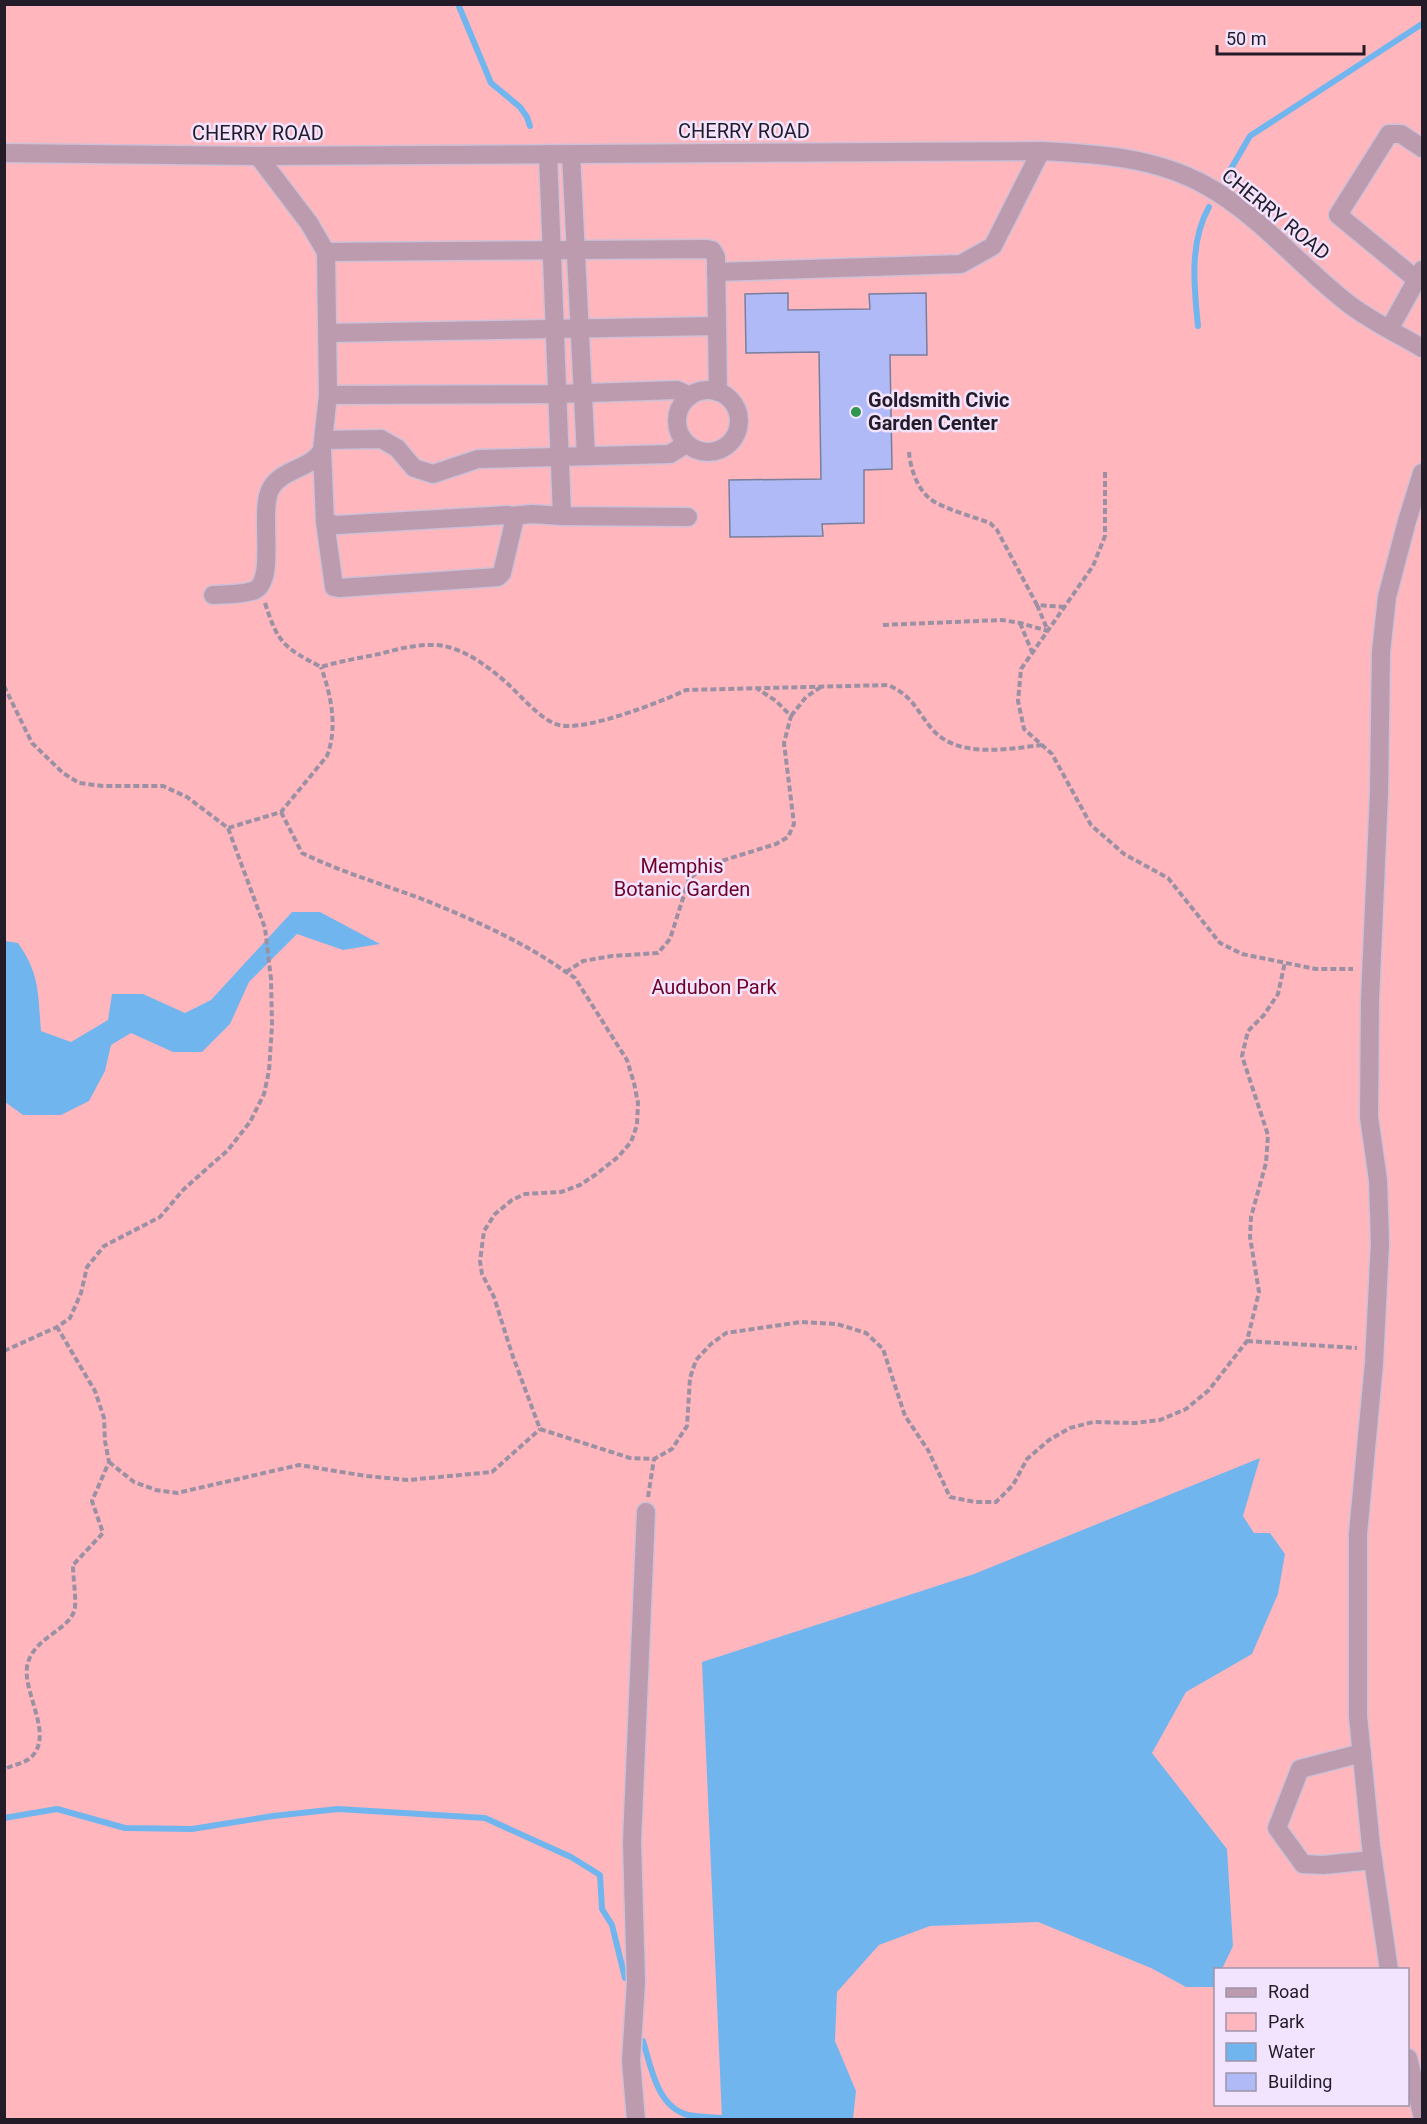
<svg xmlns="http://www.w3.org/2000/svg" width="1427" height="2124" font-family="Roboto,sans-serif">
<rect width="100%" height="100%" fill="#f2e4fe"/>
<!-- green -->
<path fill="#ffb7bd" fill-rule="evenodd" d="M5 5H1422V2119L5 2120ZM1216 1970H1408V2104H1216Z"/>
<!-- water -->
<g fill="#71b5ef">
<path d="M292 912H320L380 944 343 950 297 934 249 982 230 1024 202 1052H173L131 1033 111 1045 105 1071 89 1101 61 1115H23L5 1102V941L18 943C40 974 38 994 41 1031L71 1042 108 1020 112 994H143L185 1013 211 1000Z"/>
<polygon points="1260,1458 1243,1516 1254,1533 1270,1533 1285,1554 1278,1594 1252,1654 1186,1692 1152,1753 1227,1849 1233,1946 1222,1969 1216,1970 1215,1987 1186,1987 1151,1968 1038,1922 930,1926 879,1945 837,1992 835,2041 856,2091 853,2119 727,2120 722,2118 702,1662 974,1574"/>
</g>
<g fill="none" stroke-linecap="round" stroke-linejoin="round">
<!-- stream -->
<g stroke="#71b5ef" stroke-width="6">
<polyline points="458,4 491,83 520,107 527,117 530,126"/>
<polyline points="1225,179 1250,136 1422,24"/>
<path d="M1198 326C1194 288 1189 242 1209 207"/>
<polyline points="4,1818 57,1809 125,1828 192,1829 273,1816 338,1809 485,1818 571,1857 600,1875 602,1909 612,1925 625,1978"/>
<path d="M643 2041C651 2067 657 2107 688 2115 698 2117 711 2117 722 2118"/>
</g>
</g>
<!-- building -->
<polygon fill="#b0baf7" stroke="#787e9d" stroke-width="1.5" points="788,293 788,310 870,309 869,294 926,293 927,355 890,355 892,469 864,470 864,523 822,524 823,536 730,537 729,480 821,479 819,352 746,353 745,294"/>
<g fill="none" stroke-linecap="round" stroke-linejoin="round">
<!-- minor casing -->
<g stroke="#cdc0d7" stroke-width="21">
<g id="minor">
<path d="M4 153 258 156 1041 151C1098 154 1154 157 1205 185 1258 214 1298 264 1345 301 1368 320 1397 333 1422 348"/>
<polyline points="548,154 562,516 688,517"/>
<polyline points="571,154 586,456"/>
<polyline points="326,252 707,249 712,250 716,257 718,392"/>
<polyline points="716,272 961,264 993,246 1041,151"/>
<polyline points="1417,280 1338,215 1389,134 1401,134 1422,148"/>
<polyline points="1390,328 1422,270"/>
<polyline points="328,333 717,326"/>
<circle cx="708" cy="421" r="31"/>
<polyline points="328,395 558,394 677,390 690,396"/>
<polyline points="324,440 381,439 397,448 414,468 433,474 478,459 670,454 686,444"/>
<polyline points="322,450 325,522 334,587 339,588 498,577 502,573 514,522 511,516 508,515 336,525 325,522"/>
<polyline points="511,516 532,514 562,516"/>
<path d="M213 595C226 594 244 595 255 590 277 579 258 510 271 488 283 468 312 469 322 450L328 395 326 252 309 223 258 156"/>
<polyline points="1362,1753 1300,1769 1277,1828 1303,1864 1323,1865 1373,1860"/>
<polyline points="1389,1970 1371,1846 1358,1716 1358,1534 1374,1363 1380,1243 1378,1180 1369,1117 1370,1000 1379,793 1381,652 1387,597 1407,521 1422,473"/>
<polyline points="1408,2058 1422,2114"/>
<polyline points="636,2120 631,2061 636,1982 632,1842 646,1512"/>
</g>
</g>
<!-- path -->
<g stroke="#9b90a4" stroke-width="4" stroke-dasharray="6 3" stroke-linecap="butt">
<path d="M909 452C910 467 917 488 929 498 941 508 974 517 990 523L997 530 1037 605 1065 607"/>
<polyline points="1105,472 1105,536 1093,566 1021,669 1018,701 1024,729 1052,754 1091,825 1124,854 1168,878 1220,943 1242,954 1316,969 1353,969"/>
<path d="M265 603C278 643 283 647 321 667 340 661 360 658 379 654 395 650 412 645 429 645 458 643 488 666 509 685 522 697 542 721 559 725 584 732 661 702 686 690L888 685C913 696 916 710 932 729 958 759 1007 749 1042 745"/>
<polyline points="1037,605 1048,631"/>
<polyline points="1020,623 1032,652"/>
<polyline points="883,625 1002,620 1020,623 1048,631"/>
<path d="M4 686 32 743 63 773 79 783 103 786H163L187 797 228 828 281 812 327 756C338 727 331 695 321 667"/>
<polyline points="791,716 806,697 821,687"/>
<path d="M281 812 302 853C341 872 382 884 422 899 470 918 524 942 566 972L575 978 627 1060 634 1083 638 1103 637 1125 631 1142 618 1157 595 1175 580 1185 561 1192 525 1194 512 1200 495 1214 484 1231 480 1261 482 1274 494 1297 512 1354 540 1429 630 1458 654 1459 672 1449 687 1426 690 1378 696 1360 711 1344 726 1333 801 1322 837 1324 866 1333 883 1349 905 1416 928 1450 950 1497 975 1502H996L1013 1485 1027 1459 1049 1440 1070 1428 1093 1422 1135 1423 1160 1420 1186 1409 1209 1390 1247 1341 1259 1292 1250 1237 1251 1217 1266 1163 1268 1135 1242 1056 1248 1031 1264 1015 1278 994 1285 962"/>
<polyline points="566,972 583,961 612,956 658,953 670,939 689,879 705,866 776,844 788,837 794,824 784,743 791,716 776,701 758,689"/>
<polyline points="1247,1341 1357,1348"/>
<polyline points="4,1351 57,1327 70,1318 81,1293 87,1267 104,1246 160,1217 184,1189 228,1150 250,1122 264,1094 269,1071 272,1025 271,979 265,928 228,828"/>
<polyline points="109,1462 134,1482 156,1490 177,1493 299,1465 366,1476 408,1480 492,1472 540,1429"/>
<polyline points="648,1497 654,1459"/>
<path d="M7 1768C14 1765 23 1763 29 1759 56 1738 23 1694 27 1667 32 1636 72 1631 75 1607 76 1594 73 1578 73 1565L103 1533 92 1501 109 1462 105 1441 104 1418 95 1391 57 1327"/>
</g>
<!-- minor -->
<use href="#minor" stroke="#bd9baf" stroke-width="18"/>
</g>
<!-- markers -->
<circle fill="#2e964d" stroke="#f2e4fe" stroke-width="2" cx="856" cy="412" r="6"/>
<g text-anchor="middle" stroke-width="5" stroke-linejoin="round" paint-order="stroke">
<!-- street labels -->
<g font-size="20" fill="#231c28" stroke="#f2e4fe">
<text x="744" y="138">CHERRY ROAD</text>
<text x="258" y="140">CHERRY ROAD</text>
<text transform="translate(1276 214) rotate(39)" y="7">CHERRY ROAD</text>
</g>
<!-- poi labels -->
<g font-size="20" font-weight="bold" fill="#231c28" stroke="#f2e4fe" text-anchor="start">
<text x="868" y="407">Goldsmith Civic<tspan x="868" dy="23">Garden Center</tspan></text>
</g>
<!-- park labels -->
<g font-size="20" fill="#6e0023" stroke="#f2e4fe">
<text x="682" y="873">Memphis<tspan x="682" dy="23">Botanic Garden</tspan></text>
<text x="714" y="994">Audubon Park</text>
</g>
</g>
<!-- border -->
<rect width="1427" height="2124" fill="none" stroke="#231c28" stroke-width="12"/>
<!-- legend -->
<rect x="1214" y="1968" width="195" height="138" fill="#f2e4fe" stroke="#9f94a8" stroke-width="1.5"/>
<rect x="1226" y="1988" width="30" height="9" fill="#bd9baf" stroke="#9f94a8" stroke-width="1.5"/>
<text x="1268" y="1998" font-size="18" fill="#231c28">Road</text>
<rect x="1226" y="2013" width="30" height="18" fill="#ffb7bd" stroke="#9f94a8" stroke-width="1.5"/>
<text x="1268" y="2028" font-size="18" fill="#231c28">Park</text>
<rect x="1226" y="2043" width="30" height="18" fill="#71b5ef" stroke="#9f94a8" stroke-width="1.5"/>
<text x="1268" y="2058" font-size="18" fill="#231c28">Water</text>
<rect x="1226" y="2073" width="30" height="18" fill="#b0baf7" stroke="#9f94a8" stroke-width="1.5"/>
<text x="1268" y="2088" font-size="18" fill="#231c28">Building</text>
<!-- scale -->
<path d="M1217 45v9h147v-9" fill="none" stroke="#231c28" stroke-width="3"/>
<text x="1226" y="45" font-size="18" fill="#231c28" stroke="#f2e4fe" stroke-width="4.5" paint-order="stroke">50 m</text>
</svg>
